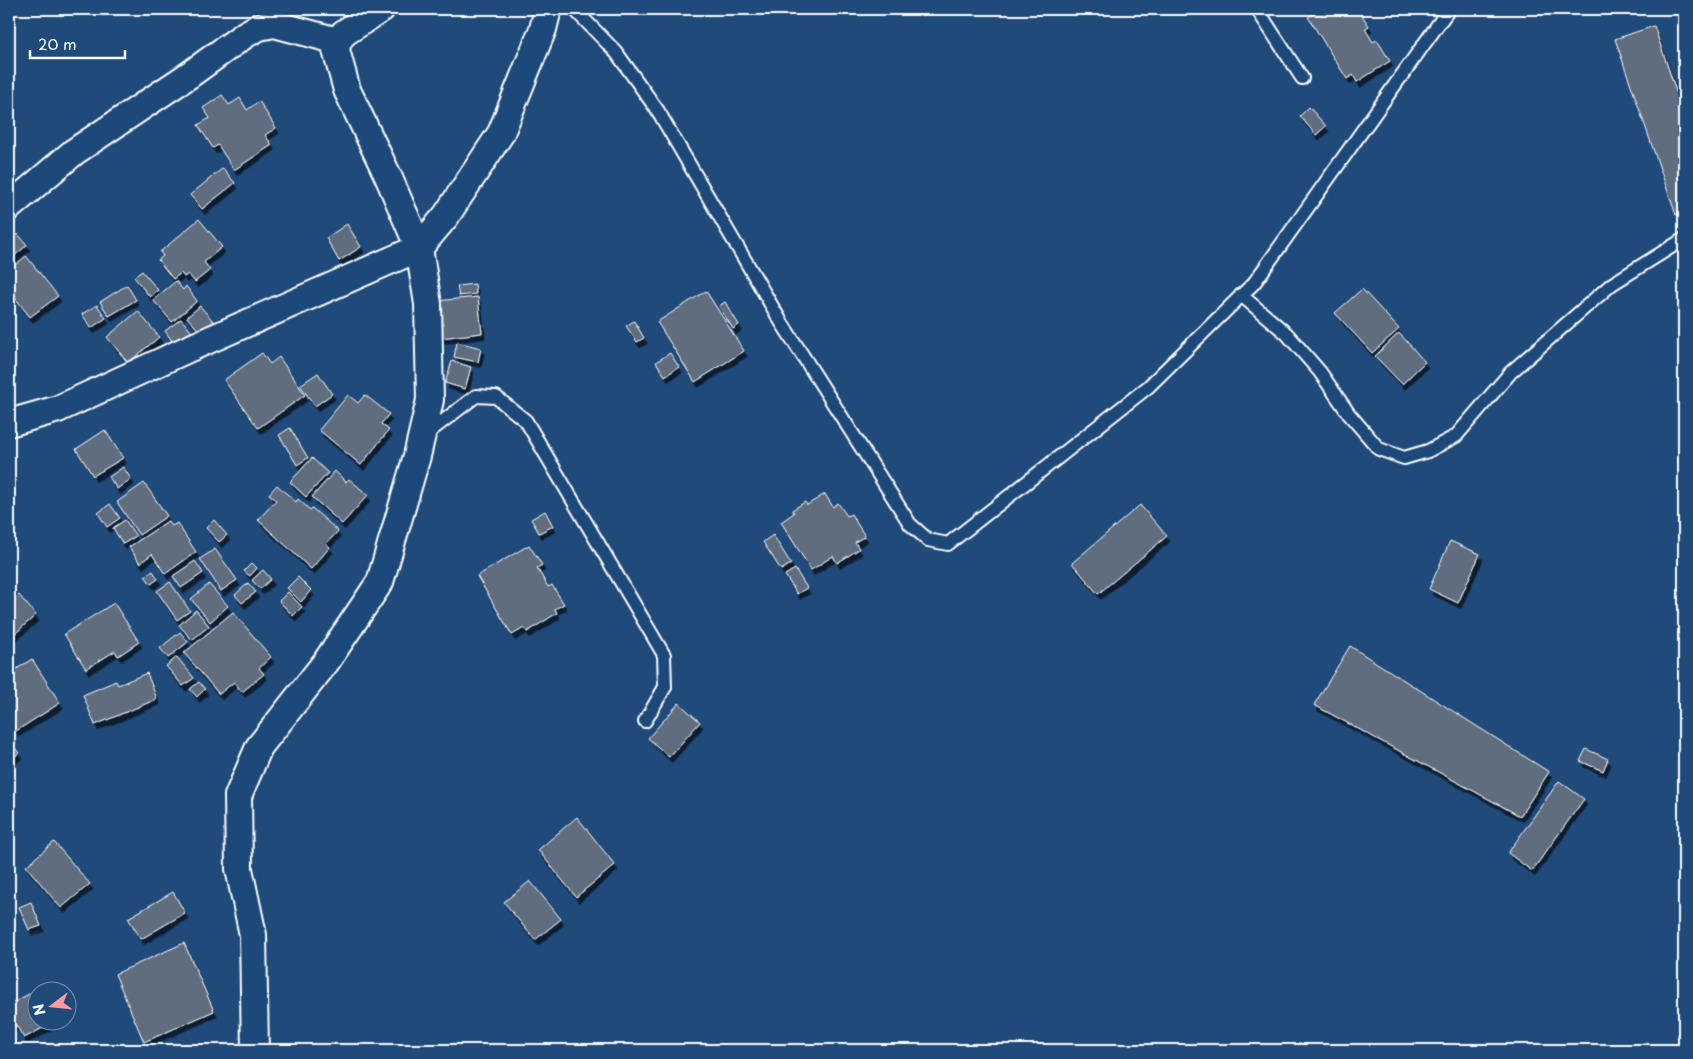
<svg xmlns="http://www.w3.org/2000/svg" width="1693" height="1059" font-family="'Playpen Sans',sans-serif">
<defs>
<filter id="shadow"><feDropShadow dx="3" dy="5.5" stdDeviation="0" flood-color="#0009"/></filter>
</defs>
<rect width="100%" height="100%" fill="#1f4a7a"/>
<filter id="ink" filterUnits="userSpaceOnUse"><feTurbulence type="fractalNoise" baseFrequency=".02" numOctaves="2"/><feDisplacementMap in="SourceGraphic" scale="10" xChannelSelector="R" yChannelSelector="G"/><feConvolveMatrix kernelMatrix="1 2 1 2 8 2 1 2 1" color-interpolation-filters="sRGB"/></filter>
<g filter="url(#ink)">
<!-- building -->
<g fill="#5f6d7f" stroke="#fff" filter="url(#shadow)">
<polygon points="1315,9 1358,9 1369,26 1365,29 1373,42 1377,40 1390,61 1357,82 1353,75 1347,79 1308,17 1317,12"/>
<polygon points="1654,26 1684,115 1684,213 1676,215 1615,39"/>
<polygon points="222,95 229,105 240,98 247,110 259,101 276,128 265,135 272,145 234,170 218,145 213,148 198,125 210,118 203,108"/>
<polygon points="1309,107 1326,126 1316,135 1300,116"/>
<polygon points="223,168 235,183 202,209 190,195"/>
<polygon points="199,219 222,247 204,262 210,270 195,282 188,274 184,277 181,273 173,279 158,260 163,256 160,252"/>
<polygon points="347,224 361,247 339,261 326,238"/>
<polygon points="18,234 27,245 12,258 9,255 9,243"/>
<polygon points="26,256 58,296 30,317 9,290 9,270"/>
<polygon points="142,271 158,290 150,297 134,277"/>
<polygon points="176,281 183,290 186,286 197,301 172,322 153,300"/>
<polygon points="475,284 476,294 459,296 457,286"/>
<polygon points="127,285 136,300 109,316 100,302"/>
<polygon points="1362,289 1399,329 1372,353 1335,313"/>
<polygon points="706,291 744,351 695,382 657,322"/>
<polygon points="478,297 482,333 440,338 436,301"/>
<polygon points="725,302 739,325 733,329 719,306"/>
<polygon points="97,305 106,318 91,328 82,314"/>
<polygon points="200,306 214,322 201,333 187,317"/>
<polygon points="138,311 159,337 128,363 107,337"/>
<polygon points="181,319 195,336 178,349 165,331"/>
<polygon points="634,321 644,338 637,342 626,326"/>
<polygon points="1399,333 1425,362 1402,384 1375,356"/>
<polygon points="457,342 481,348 478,362 454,357"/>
<polygon points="262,353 270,364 279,357 305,395 258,428 224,380"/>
<polygon points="670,353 679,367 665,376 656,362"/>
<polygon points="452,361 471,367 465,389 445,383"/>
<polygon points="318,373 332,394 315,406 300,385"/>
<polygon points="348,395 358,403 365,395 389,414 381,424 389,430 361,465 319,430"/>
<polygon points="290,428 308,458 297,465 279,435"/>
<polygon points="105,430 123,458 93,476 76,449"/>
<polygon points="312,458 328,473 306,497 290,482"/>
<polygon points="123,467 131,479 117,489 109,477"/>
<polygon points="335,471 346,482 349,479 368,495 342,524 312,497"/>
<polygon points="144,483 167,516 139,535 117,502"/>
<polygon points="277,485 296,502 298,499 310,510 312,508 338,531 326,544 330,547 311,569 258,520 276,500 269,494"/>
<polygon points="825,494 833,507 838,503 847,516 851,514 865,536 855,542 859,549 837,563 833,556 811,570 781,522 794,513 792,510 805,502 807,505"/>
<polygon points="110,504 120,518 107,527 98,513"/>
<polygon points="1140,505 1167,536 1098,594 1072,563"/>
<polygon points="545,511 553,526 539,533 531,519"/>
<polygon points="125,520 136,536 123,544 113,528"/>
<polygon points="214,520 227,535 219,542 206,528"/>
<polygon points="168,521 172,526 177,523 196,552 165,574 152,554 140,563 129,547"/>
<polygon points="773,535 791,564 781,570 763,542"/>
<polygon points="1450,541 1480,554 1458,603 1429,589"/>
<polygon points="529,545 542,565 537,568 548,587 552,585 564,604 555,609 557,613 527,632 524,628 512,635 477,576"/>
<polygon points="215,549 237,580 221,591 200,559"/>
<polygon points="195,561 203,573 181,588 173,576"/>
<polygon points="252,563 257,568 250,576 244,571"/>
<polygon points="795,569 807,588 797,594 785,575"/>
<polygon points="263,570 271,579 260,589 252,580"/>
<polygon points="153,571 158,579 151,584 145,576"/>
<polygon points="298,577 311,590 301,602 287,588"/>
<polygon points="170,582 190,611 177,620 157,591"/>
<polygon points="248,583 256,592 242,603 235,595"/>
<polygon points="209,584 228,606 210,622 191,599"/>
<polygon points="288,592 302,607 293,616 279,601"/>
<polygon points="19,595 36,615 9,639 9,604"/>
<polygon points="114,603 139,642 118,656 115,651 86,669 64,634"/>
<polygon points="196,610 209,626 192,640 179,625"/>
<polygon points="233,612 271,657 259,668 264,674 242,692 234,682 219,694 184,653"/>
<polygon points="180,632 188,642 168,658 160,648"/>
<polygon points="1350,646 1549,772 1520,816 1314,705"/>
<polygon points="177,657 194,678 183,686 166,666"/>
<polygon points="32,659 60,703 16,731 9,719 9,674"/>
<polygon points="147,673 157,699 95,725 83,695 116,681 118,685"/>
<polygon points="199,682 205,689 197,697 190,689"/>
<polygon points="679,703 700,722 669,757 648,738"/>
<polygon points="9,740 19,753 9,761"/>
<polygon points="1586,749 1608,759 1603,771 1580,761"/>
<polygon points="1559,781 1584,799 1532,871 1508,853"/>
<polygon points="577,817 615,865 576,897 538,850"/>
<polygon points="54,842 90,884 61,908 26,866"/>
<polygon points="530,881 561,919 535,940 504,902"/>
<polygon points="173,892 185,913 141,939 128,918"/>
<polygon points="9,897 13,904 9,907"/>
<polygon points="31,902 41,926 29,930 19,907"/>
<polygon points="184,943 214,1011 144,1042 115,974"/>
<polygon points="36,990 38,1022 54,1022 24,1038 16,1025 9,1029 9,1005"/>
</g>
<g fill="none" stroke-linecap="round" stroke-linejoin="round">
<!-- lane casing -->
<g stroke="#fff" stroke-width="16">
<g id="lane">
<polyline points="574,9 616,52 658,111 780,320 910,524 928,540 948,544 1148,387 1254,283 1449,9"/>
<polyline points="1257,9 1302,78"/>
<polyline points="1241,295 1287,334 1320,372 1349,414 1379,449 1404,458 1428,451 1456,436 1511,372 1612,284 1684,239"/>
<polyline points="425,435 476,396 496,397 526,421 664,655 665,687 645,721"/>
</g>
</g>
<!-- street casing -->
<g stroke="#fff" stroke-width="30">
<g id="street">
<polyline points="9,207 74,152 189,75 246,34 259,27 274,24 338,41"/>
<polyline points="9,423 58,409 188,349 419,248 446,216 501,133 543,29 548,9"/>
<polyline points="255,1050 253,935 239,869 238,796 259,747 326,662 380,582 417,456 430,400 428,304 419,248 388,176 347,90 336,50 338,41 344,33 381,9"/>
</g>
</g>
<!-- lane -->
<use href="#lane" stroke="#1f4a7a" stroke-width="12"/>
<!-- street -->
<use href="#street" stroke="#1f4a7a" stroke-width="26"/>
</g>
</g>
<!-- margin -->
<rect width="1693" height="1059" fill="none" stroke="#1f4a7a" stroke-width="30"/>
<rect x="15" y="15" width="1663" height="1029" fill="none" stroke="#fff" stroke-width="2" filter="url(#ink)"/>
<!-- north arrow -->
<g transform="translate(52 1006) rotate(254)"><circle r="24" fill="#1f4a7a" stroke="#7992af"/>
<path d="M0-4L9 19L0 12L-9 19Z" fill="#ff9aa2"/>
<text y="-8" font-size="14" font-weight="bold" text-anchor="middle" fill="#ffffff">N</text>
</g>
<!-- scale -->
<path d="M30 50v8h95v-8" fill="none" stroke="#ffffff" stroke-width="2.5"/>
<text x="38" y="50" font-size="15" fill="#ffffff" stroke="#1f4a7a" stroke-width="4" paint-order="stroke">20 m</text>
</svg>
